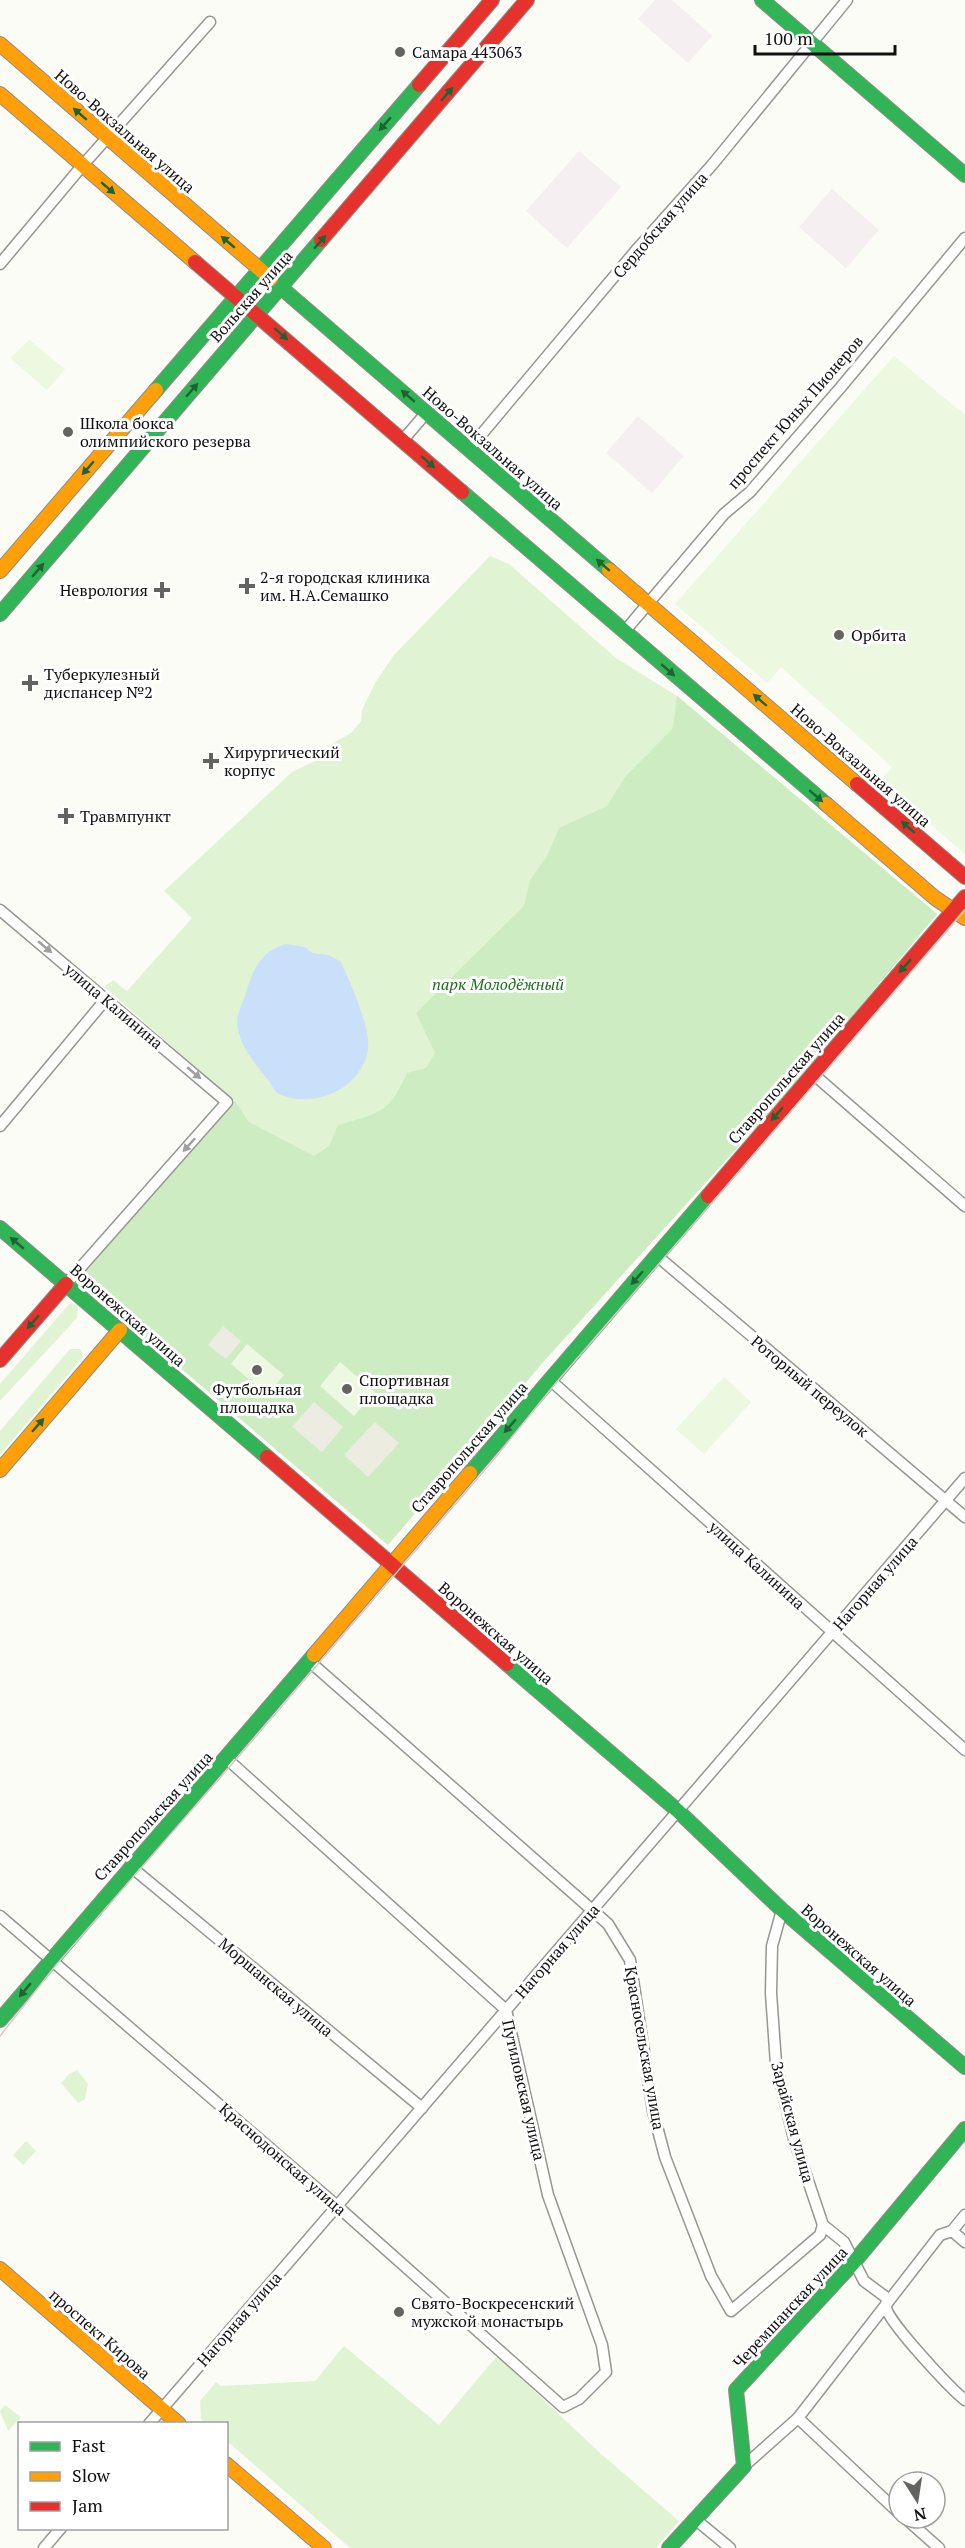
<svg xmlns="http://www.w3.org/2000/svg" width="965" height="2548" font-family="'PT Serif',serif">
<rect width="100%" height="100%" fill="#fcfcf6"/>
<!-- industrial -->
<g fill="#f5eff2">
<polygon points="655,0 672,0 712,36 688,63 638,19"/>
<polygon points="579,151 621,187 567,248 526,211"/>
<polygon points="832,189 879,230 846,268 799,227"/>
<polygon points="638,416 684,456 652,493 606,453"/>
</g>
<!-- green -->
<g fill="#e0f4d4">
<polygon points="490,556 509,564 616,658 677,696 937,914 804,1074 544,1361 388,1545 74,1277 235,1101 104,987 113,980 127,991 192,918 164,891 292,772 321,758 324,748 351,733 361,721 362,710 375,683 394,655"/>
<polygon points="70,1303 78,1306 77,1318 0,1401 0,1384"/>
<polygon points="70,1349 80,1349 83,1357 0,1455 0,1431"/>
<polygon points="77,2070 88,2084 85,2099 78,2103 61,2083 68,2075"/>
<polygon points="26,2141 36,2151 23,2165 13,2155"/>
<polygon points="344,2346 439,2425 497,2356 600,2453 679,2521 656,2548 350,2548 227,2441 226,2424 206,2423 201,2419 200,2401 216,2382 221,2386 315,2381"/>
<polygon points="5,2405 21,2417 8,2431 0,2411"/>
</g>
<!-- forest -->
<path fill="#ceecc2" d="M677 696 937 914 804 1074 544 1361 388 1545 74 1277 235 1101 249 1122 314 1156 329 1146 338 1125C379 1113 389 1114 407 1073L426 1068 435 1053 416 1013 524 906 530 880 547 856 559 828 607 806 625 777 673 728Z"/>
<!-- pitch -->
<g fill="#ecf8df">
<polygon points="29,340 65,369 47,390 10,358"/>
<polygon points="894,356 965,415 965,854 880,781 892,767 781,667 767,683 675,604"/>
<polygon points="247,1344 284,1375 267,1395 231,1364"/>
<polygon points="340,1362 375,1392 354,1416 320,1386"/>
<polygon points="724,1377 751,1402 704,1454 676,1429"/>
</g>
<!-- plaza -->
<g fill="#edece1">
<polygon points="223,1326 241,1341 226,1359 208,1345"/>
<polygon points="314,1402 343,1427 322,1452 292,1427"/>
<polygon points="375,1422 399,1443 368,1477 344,1455"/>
</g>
<!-- water -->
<path fill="#cadffa" d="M286 944 305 947 312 953 329 955 341 962C350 982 371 1028 368 1049 363 1088 314 1110 279 1094 273 1091 272 1084 268 1080 255 1064 233 1038 238 1015 240 1006 245 998 247 989 255 966 262 951 286 944Z"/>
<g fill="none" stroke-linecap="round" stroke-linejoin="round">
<!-- street casing -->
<g stroke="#969694" stroke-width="13">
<g id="street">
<polyline points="0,264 82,166 210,22"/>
<polyline points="403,440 427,412"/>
<polyline points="470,448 638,248 712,165 847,0"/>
<polyline points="624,632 724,514 750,492 841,387 965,238"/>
<polyline points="0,910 227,1102 66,1284"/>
<polyline points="812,1073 965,1206"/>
<polyline points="0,1126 106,999"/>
<polyline points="656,1255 965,1517"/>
<polyline points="549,1379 965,1750"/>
<polyline points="309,1661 608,1924 630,1960 653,2111 665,2157 711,2276 731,2311 820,2235 823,2225"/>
<polyline points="130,1866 422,2108"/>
<path d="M782 1910 772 1946 771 1993 776 2064 794 2139 823 2225 844 2242 864 2281 887 2298C887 2301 886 2304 886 2307 887 2321 952 2390 965 2400"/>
<polyline points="0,1916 337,2206 563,2407 579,2399 606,2372 602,2345 548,2195 506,2010 226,1758"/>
<polyline points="952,2231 965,2242"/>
<polyline points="798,2418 899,2513"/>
<polyline points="149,2424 965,1478"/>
<polyline points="744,2466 798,2418 940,2235 952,2231 965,2215"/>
<polyline points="905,2518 939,2548"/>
<polyline points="695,2519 730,2548"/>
<polyline points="44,2548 61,2528"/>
</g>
</g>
<!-- fast casing -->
<g stroke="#8d8d8a" stroke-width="16">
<g id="fast">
<polyline points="762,0 965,175"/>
<polyline points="271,279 609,570"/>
<polyline points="156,390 419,85"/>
<polyline points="462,492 826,804"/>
<polyline points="0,614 321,240"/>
<polyline points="0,1228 267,1457"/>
<polyline points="470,1473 708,1196"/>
<polyline points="507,1664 678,1811 782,1910 965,2067"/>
<polyline points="0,2020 314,1655"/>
<polyline points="669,2548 744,2466 736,2390 854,2262 965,2129"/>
</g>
</g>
<!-- slow casing -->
<g stroke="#8d8d8a" stroke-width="16">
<g id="slow">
<polyline points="0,44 271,279"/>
<polyline points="0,94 195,262"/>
<polyline points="609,570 857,784"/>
<polyline points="0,571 156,390"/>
<polyline points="826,804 935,898 965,918"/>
<polyline points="0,1470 120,1330"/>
<polyline points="314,1655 470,1473"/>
<polyline points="0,2269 179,2424"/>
<polyline points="226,2464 324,2548"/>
</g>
</g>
<!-- jam casing -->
<g stroke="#8d8d8a" stroke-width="16">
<g id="jam">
<polyline points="419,85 492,0"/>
<polyline points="321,240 527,0"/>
<polyline points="195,262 462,492"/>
<polyline points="857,784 965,877"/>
<polyline points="708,1196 965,897"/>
<polyline points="0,1360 66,1284"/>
<polyline points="267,1457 507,1664"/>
</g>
</g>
<!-- street -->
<use href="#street" stroke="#fffffe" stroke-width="10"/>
<!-- fast -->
<use href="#fast" stroke="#30b455" stroke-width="14"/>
<!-- slow -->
<use href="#slow" stroke="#ff9f0a" stroke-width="14"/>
<!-- jam -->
<use href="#jam" stroke="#e5322d" stroke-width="14"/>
<!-- tram -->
<polyline stroke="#dac8c5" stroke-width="1.5" points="0,2036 56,1965 233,1763 495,1458 555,1384 965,910"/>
</g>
<!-- one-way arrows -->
<defs><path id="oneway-solid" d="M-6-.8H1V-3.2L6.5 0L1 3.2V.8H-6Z" transform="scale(1.5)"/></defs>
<g fill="#206232">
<use href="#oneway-solid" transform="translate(447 94) rotate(-49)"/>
<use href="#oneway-solid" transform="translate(80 114) rotate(-139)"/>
<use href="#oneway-solid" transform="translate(385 124) rotate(131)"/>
<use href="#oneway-solid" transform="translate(108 188) rotate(40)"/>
<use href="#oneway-solid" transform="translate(228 242) rotate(-140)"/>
<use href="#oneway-solid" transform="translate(320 242) rotate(-49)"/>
<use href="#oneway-solid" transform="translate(281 334) rotate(41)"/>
<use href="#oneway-solid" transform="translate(192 390) rotate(-49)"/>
<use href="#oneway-solid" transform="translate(408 396) rotate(-139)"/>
<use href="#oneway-solid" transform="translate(428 462) rotate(41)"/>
<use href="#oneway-solid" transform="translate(88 468) rotate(131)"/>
<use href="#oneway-solid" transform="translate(603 565) rotate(-139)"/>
<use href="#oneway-solid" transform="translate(38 570) rotate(-49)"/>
<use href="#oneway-solid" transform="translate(668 670) rotate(41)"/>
<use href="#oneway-solid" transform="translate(760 700) rotate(-139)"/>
<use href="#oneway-solid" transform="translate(816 796) rotate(41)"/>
<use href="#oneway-solid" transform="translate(908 827) rotate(-139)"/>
<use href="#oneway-solid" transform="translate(905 966) rotate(131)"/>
<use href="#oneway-solid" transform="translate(777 1114) rotate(131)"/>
<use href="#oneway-solid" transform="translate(17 1243) rotate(-140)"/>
<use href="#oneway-solid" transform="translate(637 1278) rotate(131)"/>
<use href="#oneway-solid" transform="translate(33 1322) rotate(131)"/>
<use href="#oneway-solid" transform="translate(38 1425) rotate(-49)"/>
<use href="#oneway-solid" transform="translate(510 1426) rotate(131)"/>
<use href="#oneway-solid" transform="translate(25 1990) rotate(130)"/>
</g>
<g fill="#9f9f9f">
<use href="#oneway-solid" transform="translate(45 947) rotate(40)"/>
<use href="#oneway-solid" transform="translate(194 1073) rotate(40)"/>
<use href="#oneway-solid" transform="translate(189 1145) rotate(132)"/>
</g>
<!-- markers -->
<g fill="#636360" stroke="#fff" stroke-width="2">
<circle cx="400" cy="52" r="6"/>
<circle cx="68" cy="432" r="6"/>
<path d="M244 577h6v6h6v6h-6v6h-6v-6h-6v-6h6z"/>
<path d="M159 581h6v6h6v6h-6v6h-6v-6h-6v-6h6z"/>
<circle cx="839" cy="635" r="6"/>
<path d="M27 674h6v6h6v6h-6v6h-6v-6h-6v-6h6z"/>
<path d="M208 752h6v6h6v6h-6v6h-6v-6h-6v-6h6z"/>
<path d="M63 807h6v6h6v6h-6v6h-6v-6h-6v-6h6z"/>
<circle cx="257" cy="1370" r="6"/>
<circle cx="347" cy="1389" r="6"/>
<circle cx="399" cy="2312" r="6"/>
</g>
<g text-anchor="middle" stroke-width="6" stroke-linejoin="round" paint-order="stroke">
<!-- poi labels -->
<g font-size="16" fill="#101010" stroke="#fff" text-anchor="start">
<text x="412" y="58">Самара 443063</text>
<text x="80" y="429">Школа бокса<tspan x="80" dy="18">олимпийского резерва</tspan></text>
<text x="260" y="583">2-я городская клиника<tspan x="260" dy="18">им. Н.А.Семашко</tspan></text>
<text x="148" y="596" text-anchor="end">Неврология</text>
<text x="851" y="641">Орбита</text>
<text x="44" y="680">Туберкулезный<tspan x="44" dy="18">диспансер №2</tspan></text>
<text x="224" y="758">Хирургический<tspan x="224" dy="18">корпус</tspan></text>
<text x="80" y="822">Травмпункт</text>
<text x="359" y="1386">Спортивная<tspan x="359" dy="18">площадка</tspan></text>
<text x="257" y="1395" text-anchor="middle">Футбольная<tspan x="257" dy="18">площадка</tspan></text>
<text x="411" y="2309">Свято-Воскресенский<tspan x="411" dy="18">мужской монастырь</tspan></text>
</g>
<!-- street labels -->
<g font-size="16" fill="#101010" stroke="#fff">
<text transform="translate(125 131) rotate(41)" y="6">Ново-Вокзальная улица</text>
<text transform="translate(660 225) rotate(-49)" y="6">Сердобская улица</text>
<text transform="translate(251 296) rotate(-49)" y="6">Вольская улица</text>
<text transform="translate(795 412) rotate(-49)" y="6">проспект Юных Пионеров</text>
<text transform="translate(493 448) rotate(41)" y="6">Ново-Вокзальная улица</text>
<text transform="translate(861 765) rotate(41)" y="6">Ново-Вокзальная улица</text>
<text transform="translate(114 1006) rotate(40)" y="6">улица Калинина</text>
<text transform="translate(786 1078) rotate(-49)" y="6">Ставропольская улица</text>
<text transform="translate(128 1315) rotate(41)" y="6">Воронежская улица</text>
<text transform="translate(810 1386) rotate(40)" y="6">Роторный переулок</text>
<text transform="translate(469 1447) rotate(-49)" y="6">Ставропольская улица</text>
<text transform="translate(757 1565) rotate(42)" y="6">улица Калинина</text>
<text transform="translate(875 1583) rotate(-49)" y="6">Нагорная улица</text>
<text transform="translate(496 1633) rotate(41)" y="6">Воронежская улица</text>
<text transform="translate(153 1816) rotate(-48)" y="6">Ставропольская улица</text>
<text transform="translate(557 1951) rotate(-49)" y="6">Нагорная улица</text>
<text transform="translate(859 1955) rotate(41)" y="6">Воронежская улица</text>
<text transform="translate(276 1987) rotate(40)" y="6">Моршанская улица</text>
<text transform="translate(645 2048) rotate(80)" y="6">Красносельская улица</text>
<text transform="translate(524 2090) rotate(77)" y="6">Путиловская улица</text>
<text transform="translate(793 2122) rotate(75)" y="6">Зарайская улица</text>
<text transform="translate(283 2159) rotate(41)" y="6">Краснодонская улица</text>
<text transform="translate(790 2307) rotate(-47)" y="6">Черемшанская улица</text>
<text transform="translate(239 2319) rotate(-49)" y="6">Нагорная улица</text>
<text transform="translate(100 2334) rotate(41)" y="6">проспект Кирова</text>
</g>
<!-- park labels -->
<g font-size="16" font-style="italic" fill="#1b6e1a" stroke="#fff">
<text x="498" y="990">парк Молодёжный</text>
</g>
</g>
<!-- legend -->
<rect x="18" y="2422" width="210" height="108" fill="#ffffff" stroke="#9f9f9f" stroke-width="1.5"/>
<rect x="30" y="2442" width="30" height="9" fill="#30b455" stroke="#9f9f9f" stroke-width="1.5"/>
<text x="72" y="2452" font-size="18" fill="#101010">Fast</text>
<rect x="30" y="2472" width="30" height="9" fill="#ff9f0a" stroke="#9f9f9f" stroke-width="1.5"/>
<text x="72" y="2482" font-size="18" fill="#101010">Slow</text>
<rect x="30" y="2502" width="30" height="9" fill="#e5322d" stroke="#9f9f9f" stroke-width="1.5"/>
<text x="72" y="2512" font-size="18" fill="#101010">Jam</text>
<!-- north arrow -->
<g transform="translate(917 2500) rotate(168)"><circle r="28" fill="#ffffff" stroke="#9f9f9f" stroke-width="1.5"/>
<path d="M0-4.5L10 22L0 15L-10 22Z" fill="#636360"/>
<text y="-9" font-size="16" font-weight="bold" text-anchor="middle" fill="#101010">N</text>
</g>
<!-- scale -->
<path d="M755 45v9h140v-9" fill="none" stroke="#101010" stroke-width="3"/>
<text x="764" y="45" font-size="18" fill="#101010" stroke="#ffffff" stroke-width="4.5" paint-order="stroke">100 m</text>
</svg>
